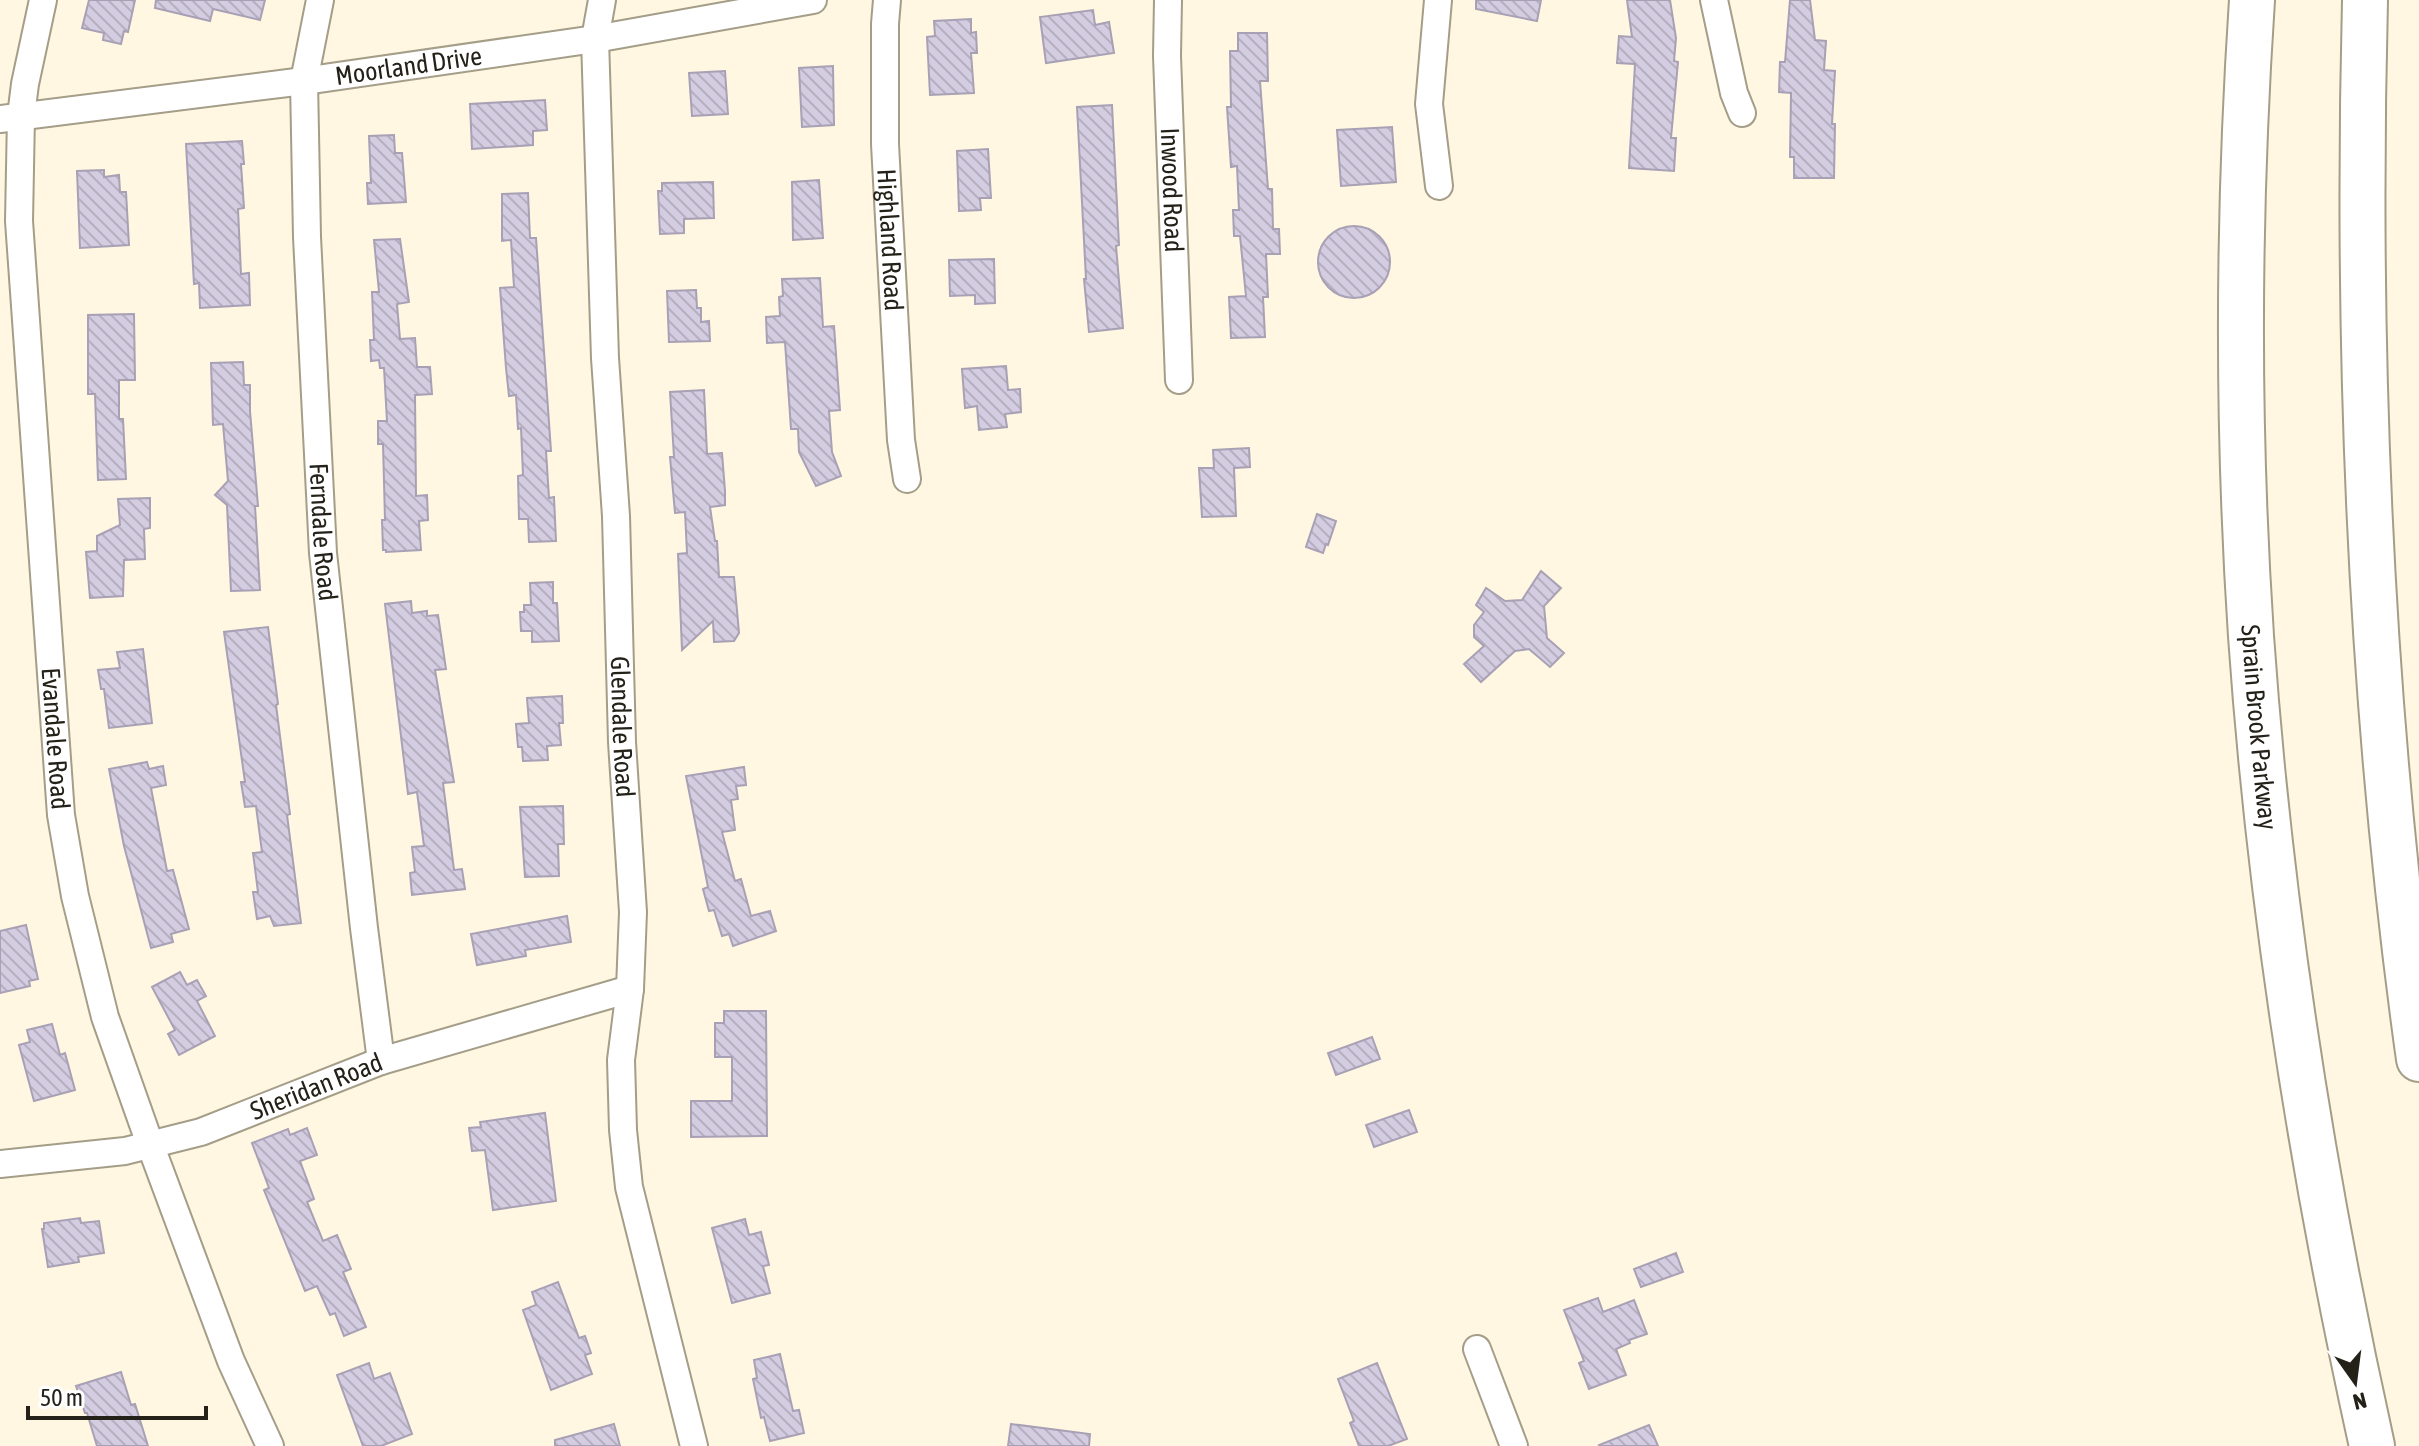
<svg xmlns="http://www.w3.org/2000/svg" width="2419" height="1446" font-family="'Asap Condensed',sans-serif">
<defs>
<pattern id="building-back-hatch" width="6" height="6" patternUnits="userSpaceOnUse" patternTransform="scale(2)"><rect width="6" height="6" fill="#d4cce1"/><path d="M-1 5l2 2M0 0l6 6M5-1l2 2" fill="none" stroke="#b6afc0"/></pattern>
</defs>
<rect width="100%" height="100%" fill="#fff7e1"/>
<!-- building -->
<g fill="url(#building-back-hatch)" stroke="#a8a0b4" stroke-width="2">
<polygon points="89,0 135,0 128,32 124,31 121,44 103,40 104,33 82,28"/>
<polygon points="156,0 265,0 260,20 213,9 210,21 155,8"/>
<polygon points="1476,0 1541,0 1537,21 1476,9"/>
<polygon points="1627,0 1670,0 1676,38 1674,61 1678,62 1671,138 1676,138 1674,171 1629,168 1635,64 1617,63 1619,36 1632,37"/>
<polygon points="1790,0 1810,0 1815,40 1826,41 1824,70 1835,71 1832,124 1835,124 1834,178 1794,178 1794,157 1790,157 1791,93 1779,92 1780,62 1785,62"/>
<polygon points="1093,10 1095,25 1109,22 1114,53 1046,63 1040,17"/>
<polygon points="971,19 971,33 976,32 977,53 971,53 974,93 930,95 927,37 935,36 934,21"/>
<polygon points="1238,33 1267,33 1268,81 1260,81 1268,189 1272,189 1273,229 1279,229 1280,254 1266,254 1268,297 1263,297 1265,337 1231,338 1229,297 1246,296 1240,236 1234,236 1233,210 1239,210 1237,166 1231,167 1227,107 1231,107 1230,51 1238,51"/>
<polygon points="833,66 834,125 802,127 799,68"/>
<polygon points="725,71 728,114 692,116 689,73"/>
<polygon points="545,100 547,130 533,131 533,145 472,149 470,104"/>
<polygon points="1112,105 1119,245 1116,246 1123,328 1089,332 1084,279 1086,279 1077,107"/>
<polygon points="1392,127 1396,182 1341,186 1337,130"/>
<polygon points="394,135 395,153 402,153 406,202 368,204 367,183 371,183 369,136"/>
<polygon points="242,141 244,164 241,164 244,208 238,209 241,274 249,273 250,305 200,308 199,283 194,284 186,144"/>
<polygon points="988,149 991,198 980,198 981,210 959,211 957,151"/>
<polygon points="104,170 104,177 119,175 120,192 126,192 129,245 80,248 77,171"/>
<polygon points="819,180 823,238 793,240 792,182"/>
<polygon points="713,182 714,218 684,219 684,233 660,234 658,191 662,191 662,183"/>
<polygon points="528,193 530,238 536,238 551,451 546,451 549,498 554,497 556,541 529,542 528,519 519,519 518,476 523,475 521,428 518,429 516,395 509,396 506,368 500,288 514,287 511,240 502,241 502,194"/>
<circle cx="1354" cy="262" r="36"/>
<polygon points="400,239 409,302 397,304 400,339 415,338 417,367 430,367 432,394 415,395 416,496 427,495 428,520 419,521 421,550 386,552 386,550 383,550 382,520 385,520 383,444 378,444 378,421 387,421 384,368 380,368 379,360 371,361 370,340 374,340 372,292 379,292 374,240"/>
<polygon points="994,259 995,303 975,304 975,295 950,296 949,260"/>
<polygon points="820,278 823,327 834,326 840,410 829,411 832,452 841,476 816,486 799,452 798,429 791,429 785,342 767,343 766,317 780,316 779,297 783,296 782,279"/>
<polygon points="696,290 697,308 701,308 701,322 709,321 710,341 669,342 667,291"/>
<polygon points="134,314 135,380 119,380 119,419 123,419 126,479 98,480 95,394 88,394 88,315"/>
<polygon points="243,362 244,385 250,385 250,411 258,506 255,506 260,590 231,591 227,505 215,495 228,481 223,424 213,425 211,363"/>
<polygon points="1006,366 1008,390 1020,389 1021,412 1005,414 1007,427 979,430 977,406 965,408 962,369"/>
<polygon points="704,390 707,454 722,453 725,491 725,505 710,507 715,541 717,541 719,577 734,577 739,633 734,641 714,642 713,621 682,650 678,554 687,553 685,512 675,513 670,457 674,457 670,392"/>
<polygon points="1249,448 1250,467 1234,468 1236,516 1202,517 1199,468 1214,468 1213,450"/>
<polygon points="150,498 150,528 144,529 145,559 124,560 123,596 90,598 86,552 97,551 97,536 120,525 118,499"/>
<polygon points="1317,514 1336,521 1328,545 1326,544 1323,553 1306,547"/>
<polygon points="1541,571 1561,588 1544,606 1547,638 1564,653 1550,667 1529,649 1515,651 1481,682 1464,664 1484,646 1474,637 1474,625 1484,612 1476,605 1486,588 1505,601 1522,600"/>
<polygon points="553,582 553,603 557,603 559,641 532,642 532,631 521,631 520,612 524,612 524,605 531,605 530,583"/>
<polygon points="411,601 412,613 427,611 427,616 438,615 446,669 435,670 454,782 443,783 454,870 462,869 465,889 412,895 410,873 415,872 412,847 424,846 417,792 408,794 385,604"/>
<polygon points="268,627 278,704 276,705 290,814 287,815 301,923 274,926 270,916 257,919 253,892 258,892 253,853 262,852 256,806 245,807 241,782 245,782 224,632"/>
<polygon points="143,649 152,723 109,728 104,689 101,689 98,670 120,668 117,652"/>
<polygon points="562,696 563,723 559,723 561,745 547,746 548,760 523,761 522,747 518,747 516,724 529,723 527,698"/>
<polygon points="147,762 149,769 163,766 166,785 151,788 167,871 173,870 189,929 171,934 173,942 151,948 124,846 109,769"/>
<polygon points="744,767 746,785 736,786 738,799 731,800 735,830 722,832 735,881 741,879 751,916 770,911 776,931 733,946 729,934 722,936 714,910 709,911 703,889 708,887 686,776"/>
<polygon points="563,806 564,844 558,844 559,876 525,877 520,807"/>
<polygon points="567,916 571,942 525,950 526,956 477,965 471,934"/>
<polygon points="26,925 38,979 29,981 30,986 0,993 0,931"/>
<polygon points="180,972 187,985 197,980 206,996 197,1001 215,1036 179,1055 168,1034 175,1030 152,987"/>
<polygon points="724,1011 766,1011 767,1136 691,1137 691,1101 732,1101 732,1057 715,1057 715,1023 724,1023"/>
<polygon points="52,1024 60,1055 65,1053 75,1090 34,1101 19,1045 30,1042 27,1030"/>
<polygon points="1372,1037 1380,1059 1336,1075 1328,1053"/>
<polygon points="1409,1110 1417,1132 1374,1147 1366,1125"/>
<polygon points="545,1113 556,1201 493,1210 485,1150 472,1151 469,1128 481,1127 480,1122"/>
<polygon points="307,1128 317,1155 300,1161 314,1199 307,1202 323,1241 337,1235 351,1269 343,1272 366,1327 344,1336 335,1313 330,1315 317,1286 305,1291 264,1190 269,1188 252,1143 288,1129 290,1135"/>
<polygon points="80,1218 81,1223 99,1221 104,1253 78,1257 79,1262 48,1267 42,1229 44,1229 44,1223"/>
<polygon points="745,1219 749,1235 761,1232 769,1265 763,1266 770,1293 732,1303 712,1228"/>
<polygon points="1676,1253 1683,1272 1641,1287 1634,1269"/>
<polygon points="558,1282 579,1338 585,1336 591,1353 585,1355 592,1374 551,1390 523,1310 536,1305 532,1292"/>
<polygon points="1598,1298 1603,1312 1634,1300 1647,1334 1629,1340 1630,1343 1616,1349 1626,1375 1589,1389 1579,1363 1584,1361 1564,1310"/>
<polygon points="780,1354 793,1411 799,1410 804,1433 770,1441 764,1417 761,1418 753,1379 757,1378 754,1360"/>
<polygon points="369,1363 374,1379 390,1373 412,1434 381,1446 363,1446 337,1375"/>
<polygon points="1377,1363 1407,1439 1388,1446 1359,1446 1350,1423 1354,1421 1338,1379"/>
<polygon points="121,1372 131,1405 135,1404 148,1446 97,1446 87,1413 85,1413 76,1386"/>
<polygon points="614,1424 620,1446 555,1446 555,1440"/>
<polygon points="1011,1424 1090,1434 1089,1446 1008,1446"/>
<polygon points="1649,1425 1658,1446 1600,1446 1599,1445"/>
</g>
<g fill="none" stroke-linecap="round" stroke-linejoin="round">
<!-- street casing -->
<g stroke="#a49d88" stroke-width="30">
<g id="street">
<path id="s1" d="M43 0 25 84 21 116 19 221 61 815 75 896 105 1017 150 1144 231 1361 270 1446"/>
<path id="s2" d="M320 0 304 81 307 237 323 553 364 928 381 1061"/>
<path id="s3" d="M602 0 595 39 605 358 616 516 622 742 633 912 630 989 621 1060 623 1130 629 1187 694 1446"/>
<path id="s4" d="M887 0 885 24V144L901 440 907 479"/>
<path id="s5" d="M1168 0 1167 56 1179 380"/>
<polyline points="1438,0 1429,104 1439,186"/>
<polyline points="1714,0 1734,93 1742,113"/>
<path id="s6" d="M0 119 304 81 595 39 813 0"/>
<path id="s7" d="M0 1164 125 1151 201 1132 381 1061 630 989"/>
<polyline points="1477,1349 1514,1446"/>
</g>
</g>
<!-- highway casing -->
<g stroke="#a49d88" stroke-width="48">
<g id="highway">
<path id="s8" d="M2252 0C2238 211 2237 425 2251 636 2270 909 2313 1179 2372 1446"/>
<path d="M2365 0C2356 353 2370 708 2419 1059"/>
</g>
</g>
<!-- street -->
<use href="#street" stroke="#fff" stroke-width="26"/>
<!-- highway -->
<use href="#highway" stroke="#fff" stroke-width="44"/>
</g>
<g text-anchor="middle" stroke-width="6" stroke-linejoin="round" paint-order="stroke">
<!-- street labels -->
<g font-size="26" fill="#242119" stroke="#fff">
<text dy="9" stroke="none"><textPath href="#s6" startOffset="412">Moorland Drive</textPath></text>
<text dy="9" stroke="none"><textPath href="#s5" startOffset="190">Inwood Road</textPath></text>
<text dy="9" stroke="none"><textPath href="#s4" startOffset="240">Highland Road</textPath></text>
<text dy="9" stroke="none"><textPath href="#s2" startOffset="534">Ferndale Road</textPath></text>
<text dy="9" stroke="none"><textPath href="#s3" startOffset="728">Glendale Road</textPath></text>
<text dy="9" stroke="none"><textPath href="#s8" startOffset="728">Sprain Brook Parkway</textPath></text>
<text dy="9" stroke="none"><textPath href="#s1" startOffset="742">Evandale Road</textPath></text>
<text dy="9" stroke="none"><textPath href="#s7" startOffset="328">Sheridan Road</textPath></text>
</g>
</g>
<!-- north arrow -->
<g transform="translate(2355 1382) rotate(166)" stroke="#ffffff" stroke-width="6" paint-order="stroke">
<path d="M0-6L14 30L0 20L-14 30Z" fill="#242119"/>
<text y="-12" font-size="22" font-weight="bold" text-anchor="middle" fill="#242119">N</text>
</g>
<!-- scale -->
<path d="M28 1406v12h178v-12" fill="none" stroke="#242119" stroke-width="4"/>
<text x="40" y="1406" font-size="24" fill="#242119" stroke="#ffffff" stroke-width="6" paint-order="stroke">50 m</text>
</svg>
